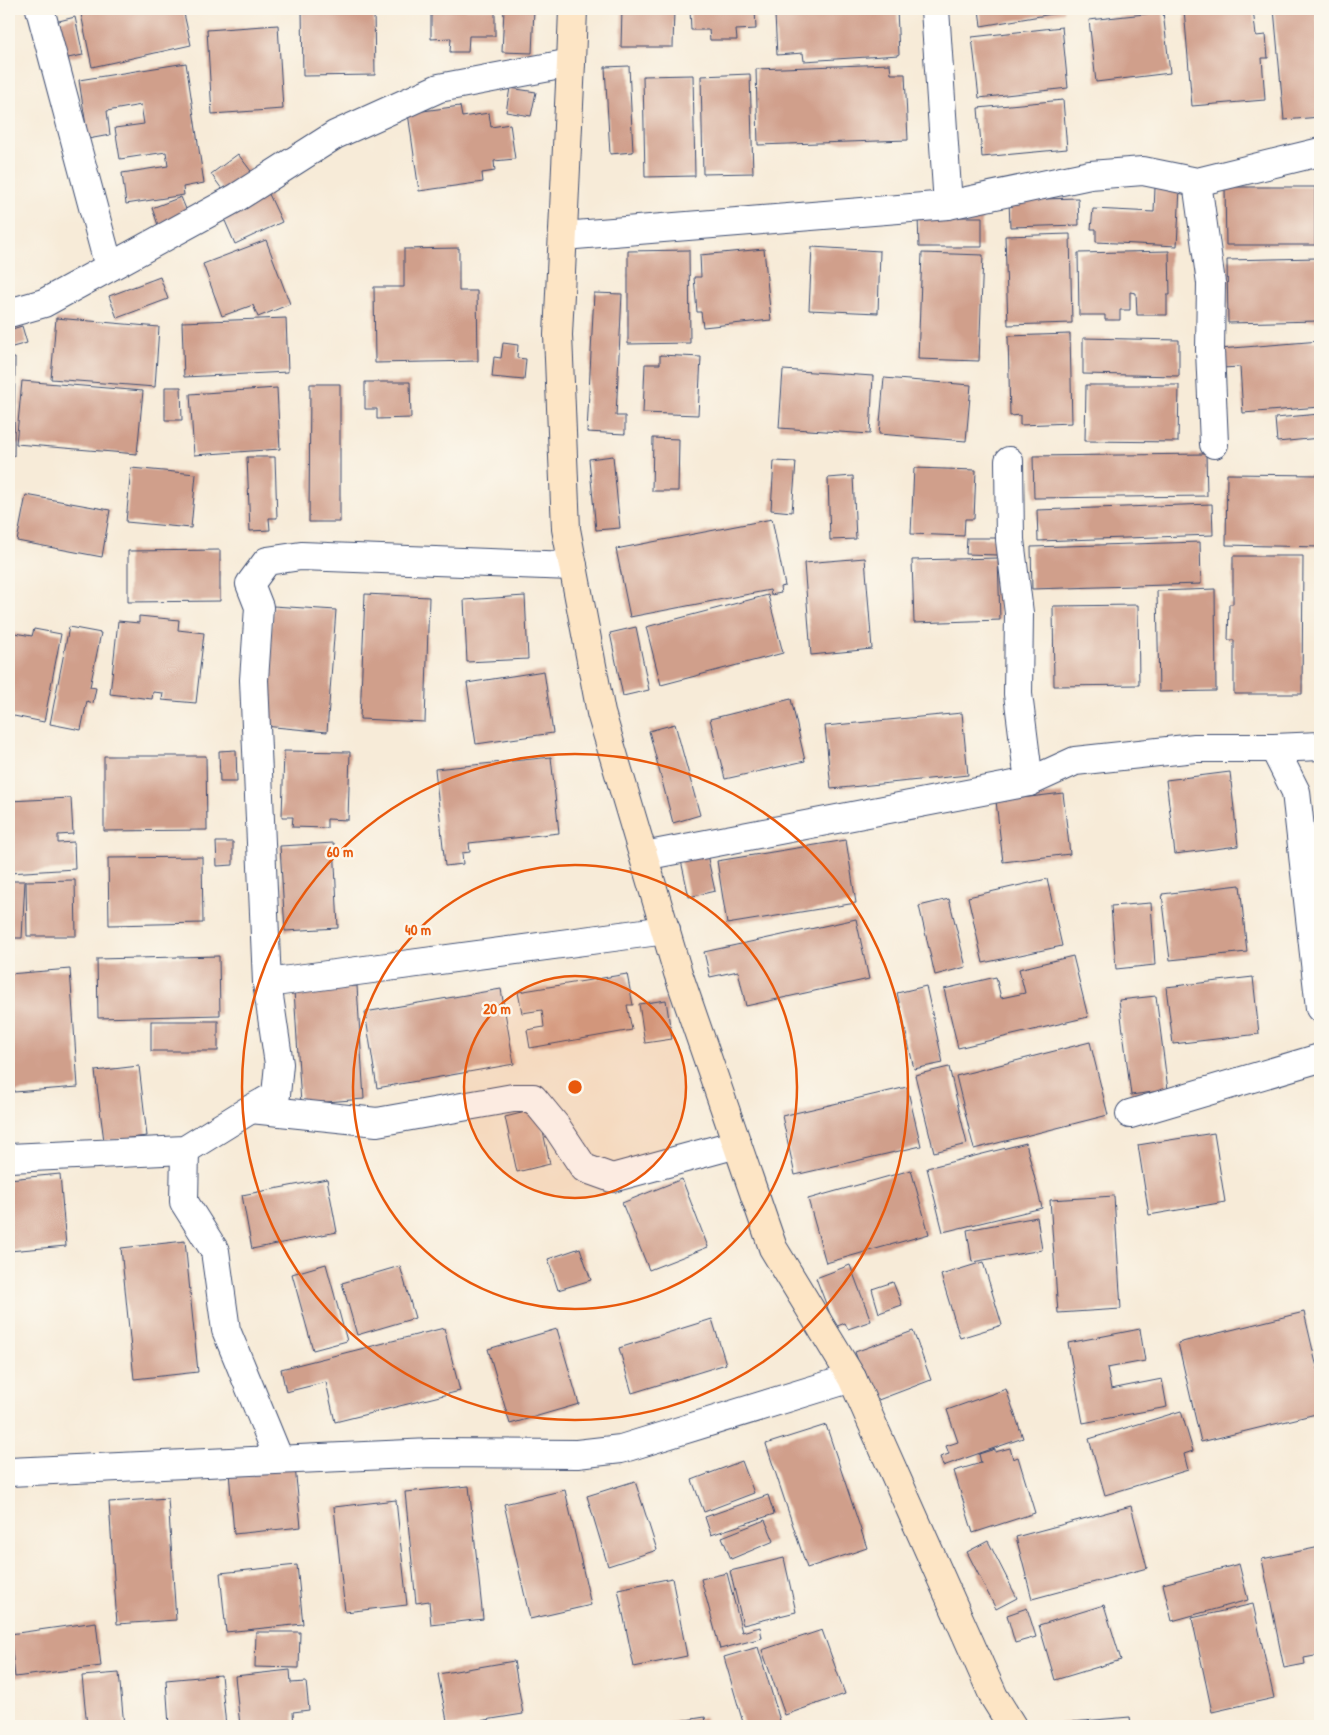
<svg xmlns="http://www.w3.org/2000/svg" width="1329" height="1735" font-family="'Patrick Hand',sans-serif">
<rect width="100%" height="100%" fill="#fbf7ec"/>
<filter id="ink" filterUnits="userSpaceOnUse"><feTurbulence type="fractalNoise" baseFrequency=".02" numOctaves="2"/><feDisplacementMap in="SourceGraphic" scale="10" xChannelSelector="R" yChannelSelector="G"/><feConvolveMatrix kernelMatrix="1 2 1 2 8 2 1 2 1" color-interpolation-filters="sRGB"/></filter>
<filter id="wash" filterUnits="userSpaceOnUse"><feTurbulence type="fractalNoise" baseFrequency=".0096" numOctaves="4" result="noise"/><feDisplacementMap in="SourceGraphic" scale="20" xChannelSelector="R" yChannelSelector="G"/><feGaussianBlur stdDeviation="1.12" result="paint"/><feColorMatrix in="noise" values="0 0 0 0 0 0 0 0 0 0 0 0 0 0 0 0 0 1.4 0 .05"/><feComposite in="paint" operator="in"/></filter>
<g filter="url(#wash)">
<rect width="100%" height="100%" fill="#f7ebd8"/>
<g id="blocks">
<!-- building -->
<g fill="#d09f8b">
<polygon points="80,9 183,9 191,45 92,67"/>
<polygon points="302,9 374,9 375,75 303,76"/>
<polygon points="431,9 495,9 495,36 469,36 468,52 450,52 451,38 431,39"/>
<polygon points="504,9 534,9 532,53 502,52"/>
<polygon points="622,9 674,9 673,47 621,47"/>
<polygon points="690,9 755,9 756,29 736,30 737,40 710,40 709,30 691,30"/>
<polygon points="880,9 897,9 899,55 804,61 803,53 777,55 775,15"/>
<polygon points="979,9 1064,9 1064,12 981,26"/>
<polygon points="1184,9 1253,9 1256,36 1266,35 1268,58 1262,58 1265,100 1192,106"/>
<polygon points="1274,9 1316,9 1320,56 1320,117 1284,120"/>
<polygon points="1163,12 1170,73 1096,82 1089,20"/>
<polygon points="75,17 83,55 63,59 55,22"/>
<polygon points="278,25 283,109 212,114 207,30"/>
<polygon points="1062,27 1068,88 979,98 972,37"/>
<polygon points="186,63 204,183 183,187 184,195 126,204 122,173 168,166 166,152 120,159 115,128 144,124 141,105 107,111 110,135 88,139 79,80"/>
<polygon points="890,64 891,74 905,74 908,140 758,145 756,69"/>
<polygon points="629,66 633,152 610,154 605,67"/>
<polygon points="750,74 753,173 703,174 701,76"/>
<polygon points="693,75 695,176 645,177 643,76"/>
<polygon points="510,88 536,92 531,116 506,112"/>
<polygon points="1063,100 1067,149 982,157 978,108"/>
<polygon points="460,106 462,117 489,113 491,127 510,124 515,159 494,161 495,171 482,173 483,182 419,191 408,113"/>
<polygon points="238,154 254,175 227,196 211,174"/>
<polygon points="1155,187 1180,188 1177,246 1096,242 1096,229 1091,229 1093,209 1154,212"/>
<polygon points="1225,187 1315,187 1315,245 1226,245"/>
<polygon points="268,192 282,222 235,244 222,214"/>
<polygon points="181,197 188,214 158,225 152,208"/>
<polygon points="1078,198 1079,225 1010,227 1009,200"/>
<polygon points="918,217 982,217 982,247 919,247"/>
<polygon points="1070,234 1072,323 1008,325 1005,236"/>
<polygon points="266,240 290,304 258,317 253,305 222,316 203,264"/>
<polygon points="812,247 880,251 878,313 809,310"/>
<polygon points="459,248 459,291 477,291 478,361 375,363 374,287 404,287 404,249"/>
<polygon points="764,249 771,320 703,327 701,312 697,312 694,277 701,277 700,255"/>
<polygon points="689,250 690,343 628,344 628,251"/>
<polygon points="1169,251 1170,295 1167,295 1167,315 1137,315 1136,293 1130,292 1130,310 1120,310 1120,320 1105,320 1105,315 1079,315 1078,253"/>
<polygon points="922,253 983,255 979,361 918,359"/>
<polygon points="1317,258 1319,321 1228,323 1227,260"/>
<polygon points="160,277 168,299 117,318 109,296"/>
<polygon points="594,293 622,294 616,416 625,416 625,434 587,432"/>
<polygon points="56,318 159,327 155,387 51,379"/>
<polygon points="286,318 288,372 184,377 182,322"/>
<polygon points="22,326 27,343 9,348 9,330"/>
<polygon points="1070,334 1072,423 1020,425 1020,415 1010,416 1008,336"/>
<polygon points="1083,338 1179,340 1179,376 1083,374"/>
<polygon points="1320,341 1320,407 1243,413 1240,367 1222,368 1220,349"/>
<polygon points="503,343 518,345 517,358 526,359 524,380 492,377 494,357 501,358"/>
<polygon points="660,355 701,357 698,415 643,413 645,364 660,364"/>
<polygon points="9,358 15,358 14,456 9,456"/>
<polygon points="783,370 873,376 870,434 779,428"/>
<polygon points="884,378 971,385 966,441 879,434"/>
<polygon points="22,381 143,391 137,454 16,444"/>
<polygon points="365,382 410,382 411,418 377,419 377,409 365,409"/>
<polygon points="310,384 340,384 340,522 309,522"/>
<polygon points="1086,385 1179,385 1178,442 1085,441"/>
<polygon points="165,387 181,387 182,420 165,420"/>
<polygon points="277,388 280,449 194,455 190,394"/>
<polygon points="1320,414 1320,438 1277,442 1275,418"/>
<polygon points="653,438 679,439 678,491 652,491"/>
<polygon points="1206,454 1207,496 1034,498 1033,456"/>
<polygon points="613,456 620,528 596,530 589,459"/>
<polygon points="247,457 275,457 277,518 269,518 270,530 250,531"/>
<polygon points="774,461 796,462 792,512 771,510"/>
<polygon points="131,468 196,474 191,528 126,522"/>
<polygon points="914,468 976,470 974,519 965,519 964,536 911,534"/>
<polygon points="1227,474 1320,475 1320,547 1226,545"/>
<polygon points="853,476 856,539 830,540 828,478"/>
<polygon points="26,495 110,510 102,557 17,541"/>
<polygon points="1212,504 1213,535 1038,541 1037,510"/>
<polygon points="772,519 785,586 780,587 781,593 771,595 770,590 630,617 616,549"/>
<polygon points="967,538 999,538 998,555 966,554"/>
<polygon points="1200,542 1201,584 1032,589 1031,547"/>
<polygon points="220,550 220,601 128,602 128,551"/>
<polygon points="1233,556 1303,556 1302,694 1234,694 1234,640 1228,640 1229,604 1233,604"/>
<polygon points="865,558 872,649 811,655 804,563"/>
<polygon points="998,558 1000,620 914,623 912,560"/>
<polygon points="1215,589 1216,691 1159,692 1157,591"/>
<polygon points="365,594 429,597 425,722 360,719"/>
<polygon points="768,595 783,653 661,685 646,627"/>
<polygon points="525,596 528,659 467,662 464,600"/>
<polygon points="1138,605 1139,685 1054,686 1053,606"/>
<polygon points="273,606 336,610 327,732 264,726"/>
<polygon points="139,616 179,620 178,630 204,633 196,703 162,700 163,693 153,692 152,699 110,694 118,621 139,623"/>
<polygon points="69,627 101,633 90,687 96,688 93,703 87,701 81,730 50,724"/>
<polygon points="636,627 649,690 623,696 610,633"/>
<polygon points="34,629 61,634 44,722 9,715 9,632 32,636"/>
<polygon points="544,671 553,733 476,744 467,683"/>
<polygon points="791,699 805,761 725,779 710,719"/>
<polygon points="962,713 968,775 831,789 825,726"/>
<polygon points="675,724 700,815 673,823 649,731"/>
<polygon points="236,750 237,782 220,782 219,751"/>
<polygon points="284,751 350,752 348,820 327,819 327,828 292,827 293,817 282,817"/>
<polygon points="104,756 206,756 207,830 104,831"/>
<polygon points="551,757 559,833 469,843 470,852 462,853 463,864 445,866 435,769"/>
<polygon points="1230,772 1238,846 1175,854 1166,780"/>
<polygon points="1063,793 1070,854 1003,862 996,801"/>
<polygon points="71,798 73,834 58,835 58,843 74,842 75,869 9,873 9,801"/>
<polygon points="846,840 856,903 727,924 717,861"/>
<polygon points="216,842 233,842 233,865 217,866"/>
<polygon points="334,843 338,928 285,931 280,846"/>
<polygon points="706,850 715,891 689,897 680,856"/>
<polygon points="202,857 203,923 109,925 108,858"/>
<polygon points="1047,879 1062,946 983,963 968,897"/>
<polygon points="75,880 76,936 27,936 26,881"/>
<polygon points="9,881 25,881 22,938 9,938"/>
<polygon points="1240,885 1247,952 1170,960 1162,894"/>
<polygon points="949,899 966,967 935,975 919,906"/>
<polygon points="1151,903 1155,965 1116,969 1111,906"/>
<polygon points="856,919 869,979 746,1006 738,971 710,977 704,952"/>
<polygon points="219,956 220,1015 98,1018 97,959"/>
<polygon points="1073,956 1088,1017 958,1048 944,989 996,977 1001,998 1025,993 1019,969"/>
<polygon points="70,969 78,1087 14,1092 9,1019 9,974"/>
<polygon points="627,974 633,1005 627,1005 632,1030 530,1048 527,1030 544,1027 542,1010 522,1013 518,992"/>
<polygon points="1253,977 1259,1034 1173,1044 1166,987"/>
<polygon points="357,986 364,1099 301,1104 294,990"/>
<polygon points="926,986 943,1063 914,1069 897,993"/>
<polygon points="501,989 514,1064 377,1088 365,1012"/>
<polygon points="1156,996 1168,1090 1131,1095 1119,1000"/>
<polygon points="666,1000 672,1039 645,1043 639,1004"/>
<rect x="151" y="1021" width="67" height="30"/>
<polygon points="1090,1042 1108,1115 974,1149 956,1076"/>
<polygon points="139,1066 147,1136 104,1141 95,1071"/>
<polygon points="949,1067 967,1144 934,1152 915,1075"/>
<polygon points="907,1087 921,1146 795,1175 782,1116"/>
<polygon points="538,1109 550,1164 517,1172 505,1117"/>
<polygon points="1214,1133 1225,1202 1149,1215 1138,1145"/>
<polygon points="1026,1143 1042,1208 943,1232 927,1168"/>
<polygon points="911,1170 929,1234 826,1263 808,1199"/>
<polygon points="60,1174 66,1246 9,1251 9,1179"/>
<polygon points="327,1179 337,1232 252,1249 242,1195"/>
<polygon points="682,1179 708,1247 649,1270 622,1203"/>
<polygon points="1114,1196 1121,1309 1058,1313 1050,1200"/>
<polygon points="1037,1217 1042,1250 972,1262 967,1230"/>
<polygon points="185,1241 198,1372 134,1379 121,1248"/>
<polygon points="580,1248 591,1280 558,1290 548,1259"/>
<polygon points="983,1262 1002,1325 960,1338 941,1275"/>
<polygon points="326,1264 347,1341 313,1350 292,1274"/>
<polygon points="850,1265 871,1321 848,1329 845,1323 835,1327 816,1278"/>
<polygon points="400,1266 415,1318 357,1335 342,1283"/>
<polygon points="893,1282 902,1305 879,1313 872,1289"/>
<polygon points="1304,1312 1320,1381 1320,1413 1201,1442 1178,1343"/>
<polygon points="712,1319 726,1364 632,1393 619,1348"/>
<polygon points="444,1328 460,1391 335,1422 326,1382 286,1392 281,1369"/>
<polygon points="557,1329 579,1404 510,1424 488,1349"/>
<polygon points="1140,1329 1145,1361 1107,1368 1111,1389 1162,1379 1167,1407 1083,1423 1068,1343"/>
<polygon points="913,1331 931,1380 873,1402 855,1352"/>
<polygon points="1006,1389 1023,1438 943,1466 940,1457 949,1454 946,1446 958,1442 947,1410"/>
<polygon points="1181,1411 1193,1451 1184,1454 1188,1470 1105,1495 1089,1439"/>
<polygon points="826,1425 867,1548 807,1568 766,1444"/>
<polygon points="1010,1448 1013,1459 1018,1457 1035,1513 973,1533 954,1471 981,1463 979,1454 995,1449 995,1452"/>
<polygon points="742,1461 754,1493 704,1512 692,1480"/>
<polygon points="295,1467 301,1527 234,1534 229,1472"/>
<polygon points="635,1481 657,1550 608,1566 587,1496"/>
<polygon points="469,1486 483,1619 431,1625 429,1601 416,1603 405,1492"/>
<polygon points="565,1490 591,1605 530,1619 504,1504"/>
<polygon points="768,1495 774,1514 711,1535 705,1517"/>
<polygon points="168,1498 176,1620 117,1624 109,1502"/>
<polygon points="396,1500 407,1605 345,1612 334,1507"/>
<polygon points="1131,1506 1147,1568 1032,1599 1016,1537"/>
<polygon points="765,1520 774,1541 731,1559 722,1537"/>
<polygon points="988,1541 1017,1598 996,1609 967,1552"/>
<polygon points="1320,1547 1320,1655 1304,1658 1305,1664 1284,1668 1262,1559"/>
<polygon points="784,1558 796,1612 743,1625 730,1571"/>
<polygon points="1239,1564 1248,1600 1172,1621 1163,1584"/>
<polygon points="297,1565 303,1624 226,1632 220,1573"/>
<polygon points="727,1573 742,1632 760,1627 762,1638 720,1649 701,1579"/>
<polygon points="672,1578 687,1656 634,1667 618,1589"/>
<polygon points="1253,1604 1274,1698 1212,1712 1192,1618"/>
<polygon points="1104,1605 1121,1660 1055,1680 1039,1625"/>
<polygon points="1027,1608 1036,1637 1015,1643 1007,1615"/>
<polygon points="96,1622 101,1666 15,1677 10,1634"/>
<polygon points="822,1630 845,1694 785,1715 762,1650"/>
<polygon points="256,1632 300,1632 299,1668 255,1667"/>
<polygon points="758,1647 781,1724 773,1726 744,1726 724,1657"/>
<polygon points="514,1661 523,1714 448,1726 438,1674"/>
<polygon points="290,1670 291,1683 306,1682 309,1710 293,1712 294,1726 240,1726 235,1676"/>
<polygon points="119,1673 124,1726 87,1726 82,1676"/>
<polygon points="221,1675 226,1726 169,1726 166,1680"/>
<polygon points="705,1717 707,1726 654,1726 654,1725"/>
<polygon points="1130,1717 1131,1726 1061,1726 1060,1723"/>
</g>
</g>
</g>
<g filter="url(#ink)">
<use href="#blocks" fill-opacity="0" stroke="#3c4b70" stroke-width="1"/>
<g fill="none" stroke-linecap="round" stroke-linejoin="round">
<!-- street casing -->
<g stroke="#3c4b70" stroke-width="30">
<g id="street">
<polyline points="40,9 109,267"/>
<polyline points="935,9 948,205"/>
<polyline points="1197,182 1211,283 1210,350 1214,444"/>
<polyline points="563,236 948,205 1090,175 1143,171 1197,182 1320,152"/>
<polyline points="9,313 44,303 236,198 335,135 439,88 571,63"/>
<polyline points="1009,461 1010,540 1019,613 1018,694 1029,782"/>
<polyline points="573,566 301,556 267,561 250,584 259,607 254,680 267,983 666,930"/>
<polyline points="1274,748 1296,792 1320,1008"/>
<polyline points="644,856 1029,782 1075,761 1195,748 1274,748 1320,746"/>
<polyline points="251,1109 377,1122 513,1098 533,1098 556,1126 584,1168 612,1178 737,1144"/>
<polyline points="1130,1114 1320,1058"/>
<polyline points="185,1150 184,1202 215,1251 226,1330 279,1459"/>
<polyline points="9,1158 185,1150 251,1109 276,1095 279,1064 267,983"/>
<polyline points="9,1472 431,1453 577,1454 621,1449 852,1378"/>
</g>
</g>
<!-- secondary casing -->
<g stroke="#3c4b70" stroke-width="30">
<polyline id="secondary" points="573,9 571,63 558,335 566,529 601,713 678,973 773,1248 852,1378 994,1697 1012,1726"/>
</g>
<!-- street -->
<use href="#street" stroke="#fff" stroke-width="28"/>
<!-- secondary -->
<use href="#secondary" stroke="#fde5c5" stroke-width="28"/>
</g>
</g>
<!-- distance rings -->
<circle cx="575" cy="1087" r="111" fill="#e8590c" fill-opacity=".12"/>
<g fill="none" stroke="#e8590c" stroke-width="2.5">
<circle cx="575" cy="1087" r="111"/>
<circle cx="575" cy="1087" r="222"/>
<circle cx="575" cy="1087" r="333"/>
</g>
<circle cx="575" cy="1087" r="8" fill="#e8590c" stroke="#fbf7ec" stroke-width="2.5"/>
<g font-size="15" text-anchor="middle" font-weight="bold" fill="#e8590c" stroke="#fbf7ec" stroke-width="5" stroke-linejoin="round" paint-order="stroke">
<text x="340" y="857">60 m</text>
<text x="418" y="935">40 m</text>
<text x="497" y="1014">20 m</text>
</g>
<!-- margin -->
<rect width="1329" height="1735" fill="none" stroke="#fbf7ec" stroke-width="30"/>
</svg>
